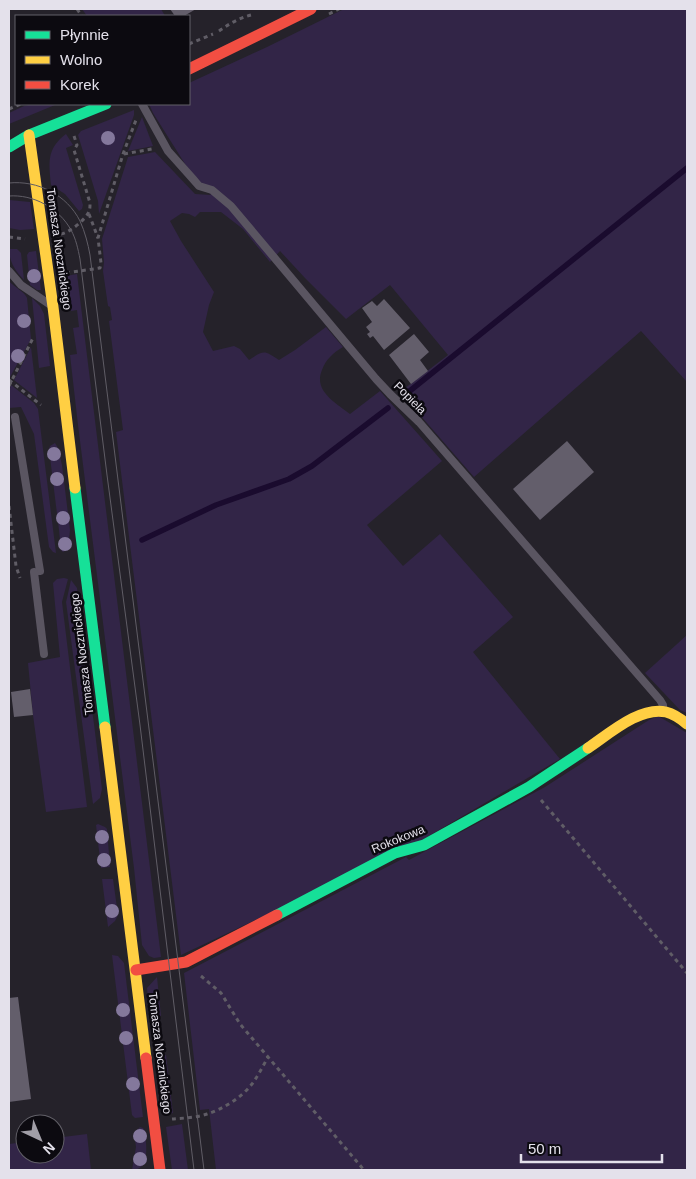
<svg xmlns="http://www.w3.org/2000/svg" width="696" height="1179" font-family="Helvetica,sans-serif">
<rect width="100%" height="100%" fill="#25222a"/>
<!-- green -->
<g fill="#322547">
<polygon points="82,9 161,9 165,16 87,16"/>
<path d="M344 9H687V382L641 331 474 477 400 392 448 355 390 285 346 319 305 278 280 251 270 262 243 229 221 212H200L195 217 189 214 182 213 170 221 181 241 214 292 209 305 203 332 213 351 234 346 240 349 249 360C264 350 264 350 279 360L295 350 326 327 343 347C333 353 326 359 322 370 313 391 336 403 350 414L380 391 442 461 367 525 403 566 440 534 513 617 473 652 560 759 410 847 181 955 116 432 123 430 109 321 112 320 110 307 108 306 103 271 104 262 102 239 128 157 155 152 195 194 211 195 192 175 153 113 149 104H189V83L267 47Z"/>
<polygon points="33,104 54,104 55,105 9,124 9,113 24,106"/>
<polygon points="134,110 134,115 99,214 98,201 78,135 81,131"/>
<polygon points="142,117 153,146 128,151"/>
<path d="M66 134 73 145 66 148 83 205 82 209 79 211 65 194 51 185C49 163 46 149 66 134Z"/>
<polygon points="9,200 30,202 34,229 20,230 9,228"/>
<path d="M9 249H17L21 253 24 280C15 271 9 261 9 249Z"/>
<polygon points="36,251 41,290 37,290 30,285 27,255 29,252"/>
<polygon points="77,274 149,860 161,957 154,958 149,956 142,945 134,868 78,425 70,355 77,354 73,328 79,327 77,310 71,311 66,276"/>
<path d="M9 281C14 287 24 291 27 298L31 339 10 377 9 376Z"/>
<polygon points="32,298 40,306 44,314 50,366 39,368"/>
<polygon points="31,347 37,398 14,380"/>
<polygon points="11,385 34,403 38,409 56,553 53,552 49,547 34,434 21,407 9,408 9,391"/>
<polygon points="55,443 58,448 62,465 70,530 68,549 63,552 61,550 59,530 49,449 50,446"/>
<polygon points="64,578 68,579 62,602 87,807 46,812 33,715 28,663 60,657 53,583 57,579"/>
<polygon points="71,580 77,588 87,677 94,724 102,789 100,798 93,804 66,602 67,598"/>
<polygon points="687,635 687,713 680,710 645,673"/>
<polygon points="658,716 687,733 687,1170 216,1170 209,1109 200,1110 184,973 406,857 409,860 545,787 649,720"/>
<polygon points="98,824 105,827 107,829 110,867 101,868 96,825"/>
<polygon points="102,879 113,879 118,915 115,921 108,927"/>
<polygon points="112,955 118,956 124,963 143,1117 135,1118 132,1115"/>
<polygon points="157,977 161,1016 158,1016 157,1007 149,1009 147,988"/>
<polygon points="166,1055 173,1113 164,1115 157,1064 164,1063 163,1056"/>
<polygon points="182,1124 188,1170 172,1170 166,1127"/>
<path d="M140 1127 143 1128 145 1131C146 1144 151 1170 132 1170L136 1147 134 1133Z"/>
<polygon points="87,1134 91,1170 9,1170 9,1144 25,1142 25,1154 55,1154 55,1138"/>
</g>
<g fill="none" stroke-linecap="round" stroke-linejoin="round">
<!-- stream -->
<g stroke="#1a0b2e" stroke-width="5.5">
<polyline points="406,394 687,168"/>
<polyline points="142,540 216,505 289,479 312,466 388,408"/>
</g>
</g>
<!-- building -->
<g fill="#635e6b">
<polygon points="170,9 196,9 184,16 175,16"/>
<polygon points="384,299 410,328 384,350 373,336 370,338 367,334 370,332 366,327 372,322 362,308 372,301 377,306"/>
<polygon points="414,334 429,352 420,360 428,371 411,384 389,355"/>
<polygon points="567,441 594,472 540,520 513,489"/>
<polygon points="30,689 33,715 14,717 11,692"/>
<polygon points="18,997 31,1099 9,1102 9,998"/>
</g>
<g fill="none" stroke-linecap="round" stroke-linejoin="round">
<!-- path -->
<g stroke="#605d66" stroke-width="3" stroke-dasharray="4 4" stroke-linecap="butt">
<polyline points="77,9 82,16"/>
<polyline points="329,14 339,9"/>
<path d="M219 31C229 24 239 18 251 15"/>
<polyline points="189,44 213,34"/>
<polyline points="9,109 21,104"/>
<polyline points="124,154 152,149"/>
<polyline points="89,214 98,238"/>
<path d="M61 234C69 233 83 221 87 215 90 211 90 208 90 203L74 150 77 145 74 136"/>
<polyline points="9,237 25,239"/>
<polyline points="66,273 100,268 101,263 98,238 123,154 136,120"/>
<polyline points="9,380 41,405"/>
<polyline points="9,386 33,338"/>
<polyline points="9,506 16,566 20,578"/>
<polyline points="541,800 687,973"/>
<polyline points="201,976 221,993 240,1024 364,1170"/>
<path d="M172 1119C183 1118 196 1118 207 1114 223 1109 241 1098 252 1084 258 1076 263 1066 268 1057"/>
</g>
<!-- lane -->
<g stroke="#5a5561" stroke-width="8">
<polyline points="142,104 168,151 193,179 199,186 212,190 231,206 376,379 390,394 419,422 660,700 663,705 663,709"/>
<polyline points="9,271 21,285 49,304"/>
<polyline points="15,417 40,571"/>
<polyline points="34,572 44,654"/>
</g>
<!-- fast -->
<g stroke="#16e098" stroke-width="11">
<polyline points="9,147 29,135 106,104"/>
<polyline points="75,488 105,727"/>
<polyline points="277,915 395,853 424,845 529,787 588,748"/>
</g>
<!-- slow -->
<g stroke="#ffcf43" stroke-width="11">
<polyline points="29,135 53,307 75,488"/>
<polyline points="105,727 146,1058"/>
<path d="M588 748C609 734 640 706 666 712 674 714 681 719 687 724"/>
</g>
<!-- jam -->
<g stroke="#f24e42" stroke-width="11">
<polyline points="189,69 311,9"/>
<polyline points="136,970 186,962 277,915"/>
<polyline points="146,1058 160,1170"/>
</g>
<!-- tram -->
<g stroke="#605d66" stroke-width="1">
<path d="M9 183C38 180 67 195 80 221 85 232 88 244 90 255L204 1170"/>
<path d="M9 196C33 194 59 208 71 230 76 239 78 249 80 259L107 475 140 725 194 1170"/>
</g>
</g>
<!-- trees -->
<g fill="#84789c">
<circle cx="108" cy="138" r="7"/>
<circle cx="34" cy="276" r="7"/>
<circle cx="24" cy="321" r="7"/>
<circle cx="18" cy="356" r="7"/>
<circle cx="54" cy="454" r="7"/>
<circle cx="57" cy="479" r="7"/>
<circle cx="63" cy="518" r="7"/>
<circle cx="65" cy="544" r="7"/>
<circle cx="102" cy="837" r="7"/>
<circle cx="104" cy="860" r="7"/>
<circle cx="112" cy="911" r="7"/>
<circle cx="123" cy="1010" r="7"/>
<circle cx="126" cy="1038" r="7"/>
<circle cx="133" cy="1084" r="7"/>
<circle cx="140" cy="1136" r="7"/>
<circle cx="140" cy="1159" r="7"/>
</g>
<g text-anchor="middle" stroke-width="5" stroke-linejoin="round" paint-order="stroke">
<!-- street labels -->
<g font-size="12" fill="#e4e1eb" stroke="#0c0a10">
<text transform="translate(59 249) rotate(82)" y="4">Tomasza Nocznickiego</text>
<text transform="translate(410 398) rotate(45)" y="4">Popiela</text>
<text transform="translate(82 654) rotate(-97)" y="4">Tomasza Nocznickiego</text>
<text transform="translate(398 839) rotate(-22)" y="4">Rokokowa</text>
<text transform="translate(160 1053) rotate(83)" y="4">Tomasza Nocznickiego</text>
</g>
</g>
<!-- border -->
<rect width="696" height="1179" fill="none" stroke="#e4e1eb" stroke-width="20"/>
<!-- legend -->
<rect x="15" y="15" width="175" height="90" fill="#0c0a10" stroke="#626068"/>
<rect x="25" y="31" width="25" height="8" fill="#16e098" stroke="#626068"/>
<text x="60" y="40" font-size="15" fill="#e4e1eb">Płynnie</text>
<rect x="25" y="56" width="25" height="8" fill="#ffcf43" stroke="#626068"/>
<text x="60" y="65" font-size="15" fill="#e4e1eb">Wolno</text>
<rect x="25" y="81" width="25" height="8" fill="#f24e42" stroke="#626068"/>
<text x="60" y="90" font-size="15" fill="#e4e1eb">Korek</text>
<!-- north arrow -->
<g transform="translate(40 1139) rotate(136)"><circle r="24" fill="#0c0a10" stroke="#626068"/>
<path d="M0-4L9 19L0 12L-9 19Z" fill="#a19ea7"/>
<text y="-8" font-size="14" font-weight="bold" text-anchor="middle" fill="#e4e1eb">N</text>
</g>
<!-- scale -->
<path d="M521 1154v8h141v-8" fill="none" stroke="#e4e1eb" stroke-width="2.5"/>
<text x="528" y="1154" font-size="15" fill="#e4e1eb" stroke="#0c0a10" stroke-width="4" paint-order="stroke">50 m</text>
</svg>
